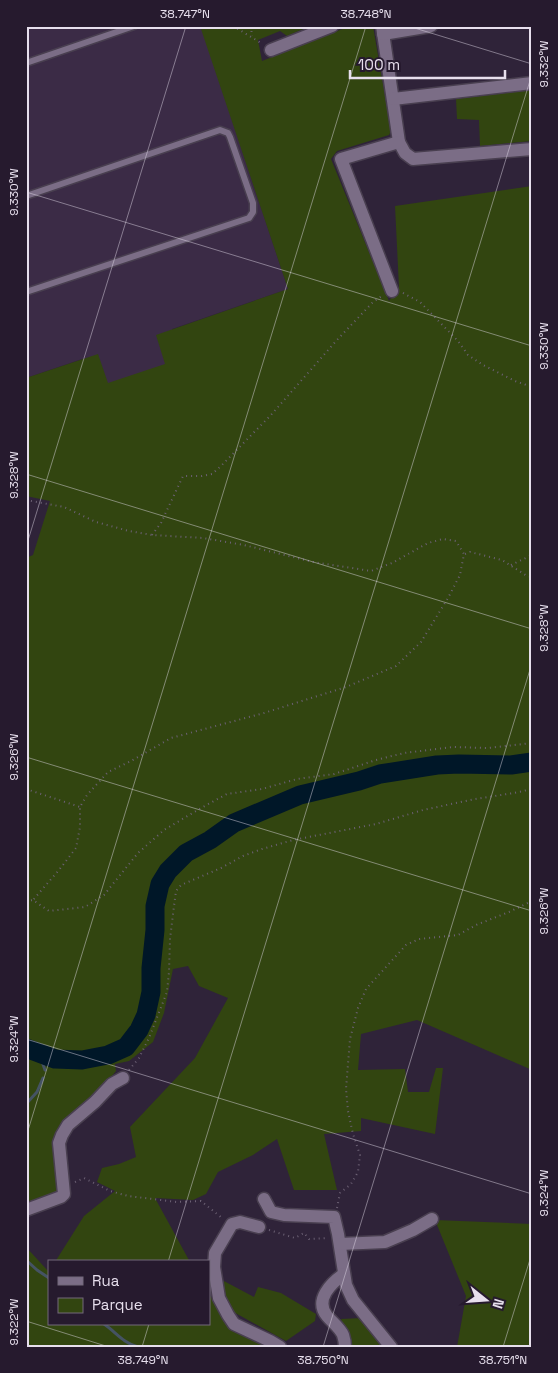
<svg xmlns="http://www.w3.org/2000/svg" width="558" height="1373" font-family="'Space Grotesk',sans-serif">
<rect width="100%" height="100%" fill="#2f2339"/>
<!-- built -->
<polygon fill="#3b2b46" points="34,26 201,26 288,289 172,329 187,376 111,402 85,358 26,378 26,29"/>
<!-- green -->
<g fill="#324510">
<polygon points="200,26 310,26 287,36 280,31 258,40 262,61 350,26 373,26 391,131 389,135 337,151 331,159 389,301 399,287 395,206 532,186 532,1070 417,1020 361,1034 358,1070 405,1069 408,1092 429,1092 436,1068 443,1068 435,1134 361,1118 361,1131 324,1134 337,1190 294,1190 277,1139 253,1155 218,1172 206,1194 193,1200 155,1198 190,1262 55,1262 84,1216 115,1191 97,1182 102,1168 119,1164 136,1157 130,1127 195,1058 228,998 199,986 188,966 173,969 164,1013 153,1042 129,1061 115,1064 116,1071 92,1101 66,1123 59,1193 26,1205 26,558 33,555 50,501 26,496 26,378 98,354 108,383 165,364 156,335 288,289"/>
<polygon points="532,90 532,141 480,146 479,120 457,119 456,99"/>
<polygon points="435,1220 532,1224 532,1347 457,1347 466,1296"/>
<polygon points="26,1247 49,1272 49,1324 209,1324 209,1294 229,1326 268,1347 26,1347"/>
<polygon points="222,1280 254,1297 258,1287 281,1293 316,1314 315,1321 286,1341 230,1310 226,1304"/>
<polygon points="363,1318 388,1347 348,1347 341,1319"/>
</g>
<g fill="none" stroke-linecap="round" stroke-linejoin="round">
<!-- stream -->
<g stroke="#455363" stroke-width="3">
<polyline points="39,1053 45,1070"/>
<polyline points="26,1104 37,1092 43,1078"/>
<polyline points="26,1260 37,1270 49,1278"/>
<path d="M104 1324C117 1333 122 1342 138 1347"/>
</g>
<!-- river -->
<polyline stroke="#001728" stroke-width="19" points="26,1048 55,1059 82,1060 108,1055 126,1047 139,1030 146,1015 151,992 151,968 155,930 155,906 160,884 168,871 186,853 210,840 234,823 300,795 359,781 380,774 437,765 459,764 511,765 532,762"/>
<!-- service casing -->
<g stroke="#493f50" stroke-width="9">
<g id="service">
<polyline points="26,63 134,26"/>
<polyline points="26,196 220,130 228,133 230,137 253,203 253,212 249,218 26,292"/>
</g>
</g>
<!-- minor casing -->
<g stroke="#493f50" stroke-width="15">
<g id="minor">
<polyline points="382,26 399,142 405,153 413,159 532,149"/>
<polyline points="383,34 431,26"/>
<polyline points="271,50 332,26"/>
<polyline points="393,99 532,83"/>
<polyline points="392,291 341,159 399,142"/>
<polyline points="264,1199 271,1212 284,1215 334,1217 338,1234 346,1285 353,1300 391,1347"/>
<polyline points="26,1210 61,1197 64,1194 59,1143 62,1135 68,1125 95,1102 112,1084 123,1078"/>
<polyline points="259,1227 240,1222 232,1224 215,1253 214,1267 219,1298 228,1315 234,1324 270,1341 280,1347"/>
<polyline points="340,1244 385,1242 413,1230 432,1219"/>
<path d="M344 1274C331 1283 314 1300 327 1316 332 1322 340 1328 343 1335 344 1338 345 1343 345 1347"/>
</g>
</g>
<!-- path -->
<g stroke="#6c6174" stroke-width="2" stroke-dasharray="1 4" stroke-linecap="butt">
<polyline points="233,26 261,43"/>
<polyline points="251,26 252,36"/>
<polyline points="403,293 420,302 458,341 468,355 483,365 515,381 532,387"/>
<polyline points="26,500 64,507 96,522 129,531 152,535 203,538 244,545 313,562 371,571 392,563 428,543 443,539 456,541 464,554 460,575 448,598 421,642 396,666 346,687 264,713 171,738 131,761 108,772 87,795 80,807 80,827 76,848 59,870 33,900"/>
<polyline points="152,535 161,523 183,476 202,476 212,474 221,466 271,415 336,341 373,302 382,296"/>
<polyline points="465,554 470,552 502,560 527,576 532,577"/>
<polyline points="511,565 532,555"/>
<polyline points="26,789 80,807"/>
<polyline points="26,901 33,900 49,911 85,907 104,895 138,853 164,830 201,808 227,794 262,789 297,779 334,774 376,760 404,753 453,747 488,748 532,743"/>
<polyline points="129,1070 139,1058 149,1038 167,992 169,972 170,939 174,906 176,891 181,885 221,868 243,856 262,849 293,840 376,824 423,810 475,799 514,793 532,789"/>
<polyline points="75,1182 84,1178 110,1191 128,1196 177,1202 201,1201 222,1218"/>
<polyline points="337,1208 340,1193 351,1184 358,1172 360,1155 353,1134 348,1111 346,1089 350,1039 358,1008 366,989 406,945 419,939 458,935 476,925 509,912 532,901"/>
<polyline points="269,1230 295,1238 304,1233 309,1239 328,1238"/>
</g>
<!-- service -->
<use href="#service" stroke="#7b6d86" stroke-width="6"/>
<!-- minor -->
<use href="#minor" stroke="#7b6d86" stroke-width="12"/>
</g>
<!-- ticks -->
<path fill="none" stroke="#e7dfed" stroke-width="1" stroke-opacity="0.45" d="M408 26 532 64M26 192 532 346M26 474 532 629M26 547 186 26M26 757 532 911M26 1039 532 1194M26 1137 366 26M168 1262 532 74M26 1321 109 1347M142 1347 149 1324M323 1347 532 663M503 1347 532 1253"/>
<!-- border -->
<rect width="558" height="1373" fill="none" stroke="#261a2e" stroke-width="55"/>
<!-- legend -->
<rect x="48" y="1260" width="162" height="65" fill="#261a2e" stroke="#73697a"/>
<rect x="58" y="1277" width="25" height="8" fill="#7b6d86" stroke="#73697a"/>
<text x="92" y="1286" font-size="15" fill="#e7dfed">Rua</text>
<rect x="58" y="1298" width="25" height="15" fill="#324510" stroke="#73697a"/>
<text x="92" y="1310" font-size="15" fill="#e7dfed">Parque</text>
<!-- north arrow -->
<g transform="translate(486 1300) rotate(107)" stroke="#261a2e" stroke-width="4" paint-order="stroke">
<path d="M0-4L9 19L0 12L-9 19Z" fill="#e7dfed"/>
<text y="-8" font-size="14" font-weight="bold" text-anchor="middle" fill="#e7dfed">N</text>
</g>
<!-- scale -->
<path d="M350 70v8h155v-8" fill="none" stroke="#e7dfed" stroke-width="2.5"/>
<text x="358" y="70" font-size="15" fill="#e7dfed" stroke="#261a2e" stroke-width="4" paint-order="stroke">100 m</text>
<rect x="28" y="28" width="502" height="1318" fill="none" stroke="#e7dfed" stroke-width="2"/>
<g font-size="12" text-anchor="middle" fill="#e7dfed">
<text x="185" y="18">38.747°N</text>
<text x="366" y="18">38.748°N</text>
<text transform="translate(544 64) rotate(-90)" y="4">9.332°W</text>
<text transform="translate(14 192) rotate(-90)" y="4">9.330°W</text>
<text transform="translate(544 346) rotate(-90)" y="4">9.330°W</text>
<text transform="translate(14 475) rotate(-90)" y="4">9.328°W</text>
<text transform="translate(544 628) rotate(-90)" y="4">9.328°W</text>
<text transform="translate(14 757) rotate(-90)" y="4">9.326°W</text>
<text transform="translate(544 911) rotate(-90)" y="4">9.326°W</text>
<text transform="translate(14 1039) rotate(-90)" y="4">9.324°W</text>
<text transform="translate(544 1193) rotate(-90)" y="4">9.324°W</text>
<text transform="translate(14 1322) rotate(-90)" y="4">9.322°W</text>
<text x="143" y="1364">38.749°N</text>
<text x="323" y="1364">38.750°N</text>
<text x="503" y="1364">38.751°N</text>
</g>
</svg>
